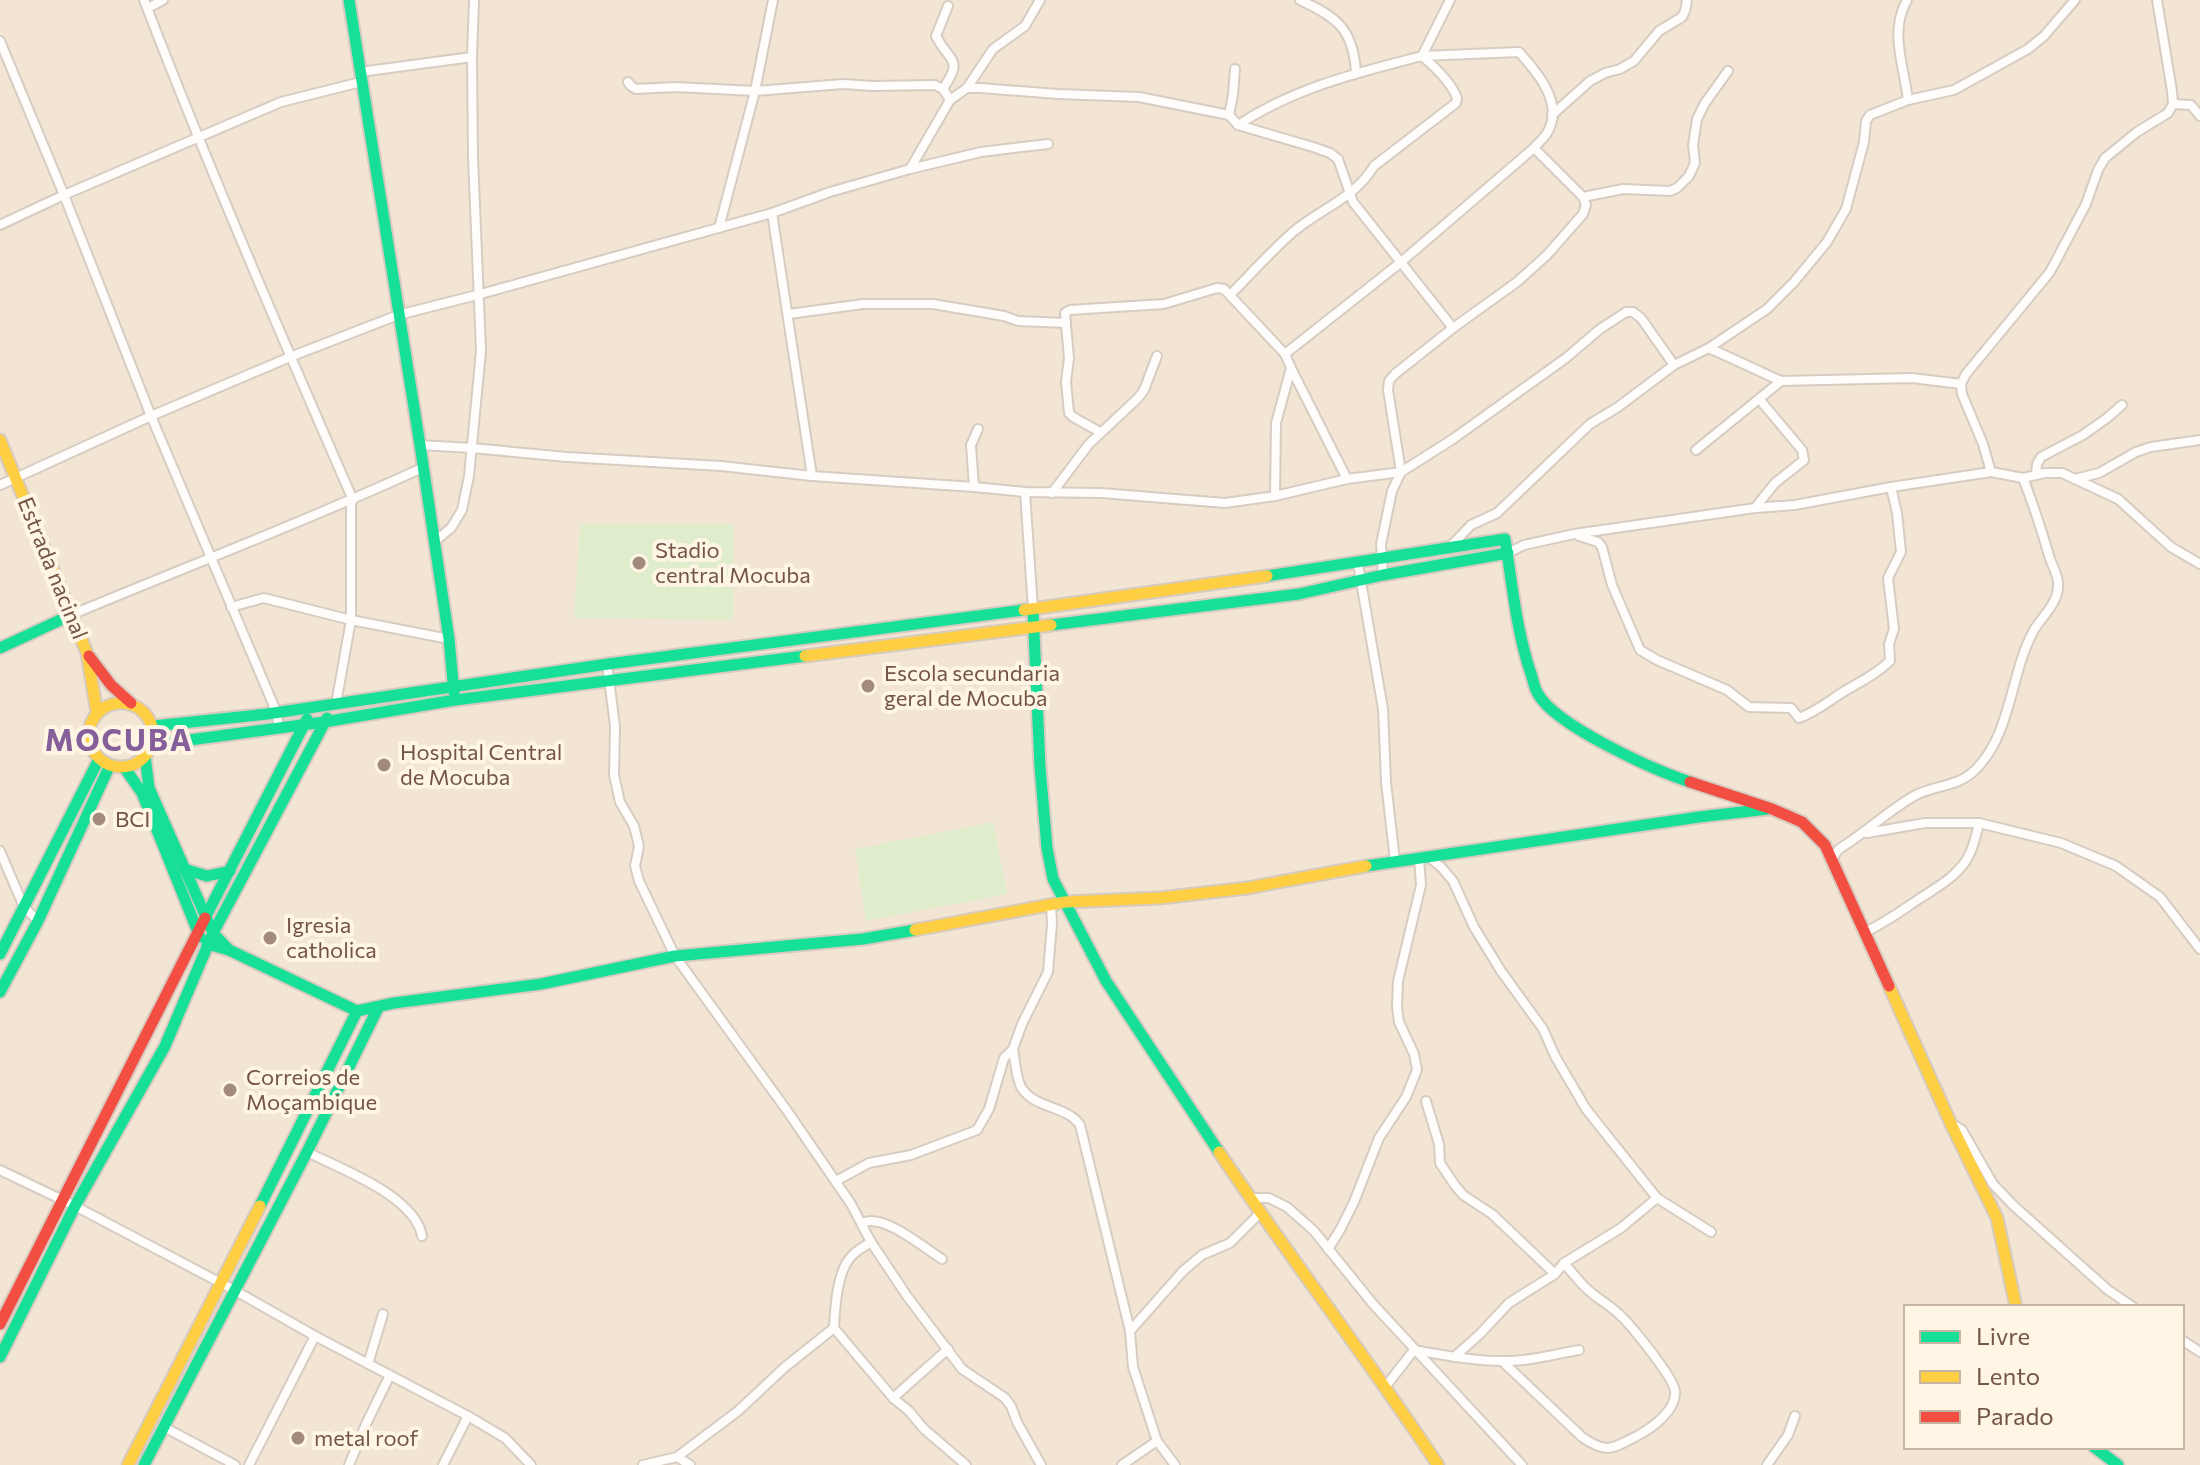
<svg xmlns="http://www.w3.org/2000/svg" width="2200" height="1465" font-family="Commissioner,sans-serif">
<rect width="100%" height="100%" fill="#f6efe4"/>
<!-- residential -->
<path fill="#f3e5d3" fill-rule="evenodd" d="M0 0H2200V1465H0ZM1906 1307H2182V1447H1906Z"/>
<!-- green -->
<g fill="#e0edcd">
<polygon points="580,524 734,524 733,620 574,618"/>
<polygon points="993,822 1007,894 866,921 855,849"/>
</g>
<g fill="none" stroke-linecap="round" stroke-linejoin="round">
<!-- street casing -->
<g stroke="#d7ccc2" stroke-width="12">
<g id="street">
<path d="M144 0C209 169 281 335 353 500"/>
<path d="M1300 0C1337 17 1353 29 1356 72"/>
<path d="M1907 0C1889 32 1904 66 1908 100"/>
<polyline points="148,8 163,0"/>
<polyline points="0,41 64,195 151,416 276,711 279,727"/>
<polyline points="360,72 472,57"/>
<polyline points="628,82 631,86 636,89 675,87 755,91 843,84 872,86 935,85 943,89 950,100 910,169"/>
<polyline points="967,88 993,49 1025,26 1040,0"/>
<path d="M943 89C964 57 950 64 936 36L948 6"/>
<polyline points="950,100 967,88 980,88 1058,94 1139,97 1229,115"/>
<polyline points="2173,104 2191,105 2200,116"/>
<polyline points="1552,115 1590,81 1605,73 1620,69 1634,61 1659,31 1682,17 1685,11 1687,0"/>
<polyline points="1238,125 1313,147 1330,153 1338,159 1353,202 1453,328 1395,374 1389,381 1388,390 1401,472 1347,479 1275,496"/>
<polyline points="1583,197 1623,189 1670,191 1677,188 1689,176 1695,163 1693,145 1697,119 1705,103 1728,71"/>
<polyline points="772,213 812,476"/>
<polyline points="0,225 64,195 281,102 361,82"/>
<polyline points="719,228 755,91 773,0"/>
<path d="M1231 294C1251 274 1271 251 1293 232 1320 209 1355 198 1374 166L1456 103 1457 98C1451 82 1435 67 1422 56 1357 73 1296 87 1238 125L1229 115 1233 95 1235 69"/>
<polyline points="789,314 863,304 933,304 1004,316 1018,321 1066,323"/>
<polyline points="1453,328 1517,282 1547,255 1583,214 1586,205 1583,197 1534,148"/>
<polyline points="1291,368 1347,479"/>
<polyline points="1961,384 1912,378 1781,381 1709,348 1767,309 1794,282 1827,242 1846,209 1864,142 1866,121 1870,115 1908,100 1954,90 2028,49 2044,36 2075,0"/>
<polyline points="1100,432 1073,417 1069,413 1066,382 1069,358 1065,313 1070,310 1164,304 1217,288 1224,289 1285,354"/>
<path d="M420 445 472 448 567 457 721 466 812 476 974 487 1025 492 1101 493 1225 503 1275 496 1276 423 1291 368 1285 354 1400 263 1534 148C1538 143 1544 138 1547 133 1565 104 1537 72 1519 52L1422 56 1450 0"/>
<polyline points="1696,450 1781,381"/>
<polyline points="1991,472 1983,444 1962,394 1961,384 1966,374 2050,272 2086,204 2098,170 2105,158 2137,132 2168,113 2173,104 2172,91 2157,0"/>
<polyline points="2036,475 2037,464 2041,457 2083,435 2107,418 2122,405"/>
<polyline points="2075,479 2099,473 2136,452 2151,447 2200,440"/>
<polyline points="0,485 151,416 290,357 398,315 477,295 772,213 830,192 910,169 981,152 1048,144"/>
<polyline points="974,487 971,445 978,429"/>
<polyline points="1025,492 1033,609"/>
<polyline points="1052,493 1089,444 1138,398 1144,390 1157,356"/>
<polyline points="1755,508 1775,483 1804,460 1802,450 1760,400"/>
<path d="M1579 536 1598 542 1602 547 1612 585 1640 650 1657 660 1727 690 1749 707 1791 708 1799 718C1818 711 1831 699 1848 689 1864 680 1877 673 1890 661L1889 644 1894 629 1888 578 1901 552 1897 513 1891 487"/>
<polyline points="434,542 451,528 462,510 469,476 481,351 473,158 472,57 474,0"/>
<polyline points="1449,548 1471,525 1497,513 1590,424 1618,407 1674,365 1709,348"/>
<polyline points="1508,553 1524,545 1574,534 1755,508 1795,505 1891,487 1991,472 2023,478 2045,473 2062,473 2118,499 2171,547 2200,564"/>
<polyline points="1358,564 1383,709 1386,782 1395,861"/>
<polyline points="1383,575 1381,544 1392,491 1401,472 1453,439 1566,358 1600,329 1626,312 1633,312 1641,318 1674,365"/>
<polyline points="231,607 264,598 351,620 449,639"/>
<path d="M71 615C188 566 307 521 422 468"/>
<polyline points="607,664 615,726 614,775 620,802 634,826 639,846 635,866 639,881 675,956 788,1112 851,1204 871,1242 907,1296 962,1369 1005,1398 1011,1406 1017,1422 1041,1465"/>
<polyline points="336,704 351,620 351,501"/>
<polyline points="1867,833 1925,823 1979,823 2061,843 2116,866 2160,897 2200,949"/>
<polyline points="0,851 24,907 38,921"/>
<polyline points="1429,857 1442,868 1453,881 1474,927 1501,971 1543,1029 1555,1056 1586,1109 1657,1198 1711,1232"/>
<path d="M1831 860 1839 849C1865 833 1888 811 1914 796 1934 785 1959 787 1975 770 2012 734 2010 673 2034 630 2043 615 2060 602 2058 582 2057 574 2053 566 2050 559 2042 531 2033 504 2023 478"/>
<path d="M1865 932C1885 923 1901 911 1919 899 1937 887 1955 878 1967 859 1974 848 1976 835 1979 823"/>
<path d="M1013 1049C1015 1061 1016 1077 1021 1087 1034 1109 1066 1105 1080 1125L1130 1331"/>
<polyline points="1426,1101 1439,1144 1440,1163 1454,1184 1463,1195 1492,1214 1555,1274"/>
<polyline points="1952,1124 1962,1130 1993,1184 2014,1206 2108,1290 2133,1307"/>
<path d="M307 1152C341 1169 415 1196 422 1236"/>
<polyline points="0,1170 75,1206 234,1290 315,1336 468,1416 505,1438 531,1465"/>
<polyline points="836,1181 869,1163 911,1155 977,1130 989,1109 1004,1058 1013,1049 1022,1024 1048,972 1052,924 1051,906"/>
<polyline points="1250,1198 1269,1198 1287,1207 1314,1231 1373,1304 1522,1465"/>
<path d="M862 1223C882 1212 924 1248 942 1259"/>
<polyline points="1328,1249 1340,1230 1354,1202 1379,1138 1406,1097 1417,1070 1414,1054 1399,1022 1397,1007 1398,981 1421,885 1419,858"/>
<polyline points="1564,1263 1621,1228 1657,1198"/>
<polyline points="834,1328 893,1398"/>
<polyline points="2182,1340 2200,1352"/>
<polyline points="948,1349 893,1398 909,1411 924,1429 966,1465"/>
<path d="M1454 1357 1479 1335 1509 1303 1555 1274 1564 1263C1571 1271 1577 1279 1584 1286 1595 1298 1611 1305 1622 1317 1633 1328 1674 1378 1675 1391 1677 1410 1652 1428 1637 1436 1612 1448 1608 1455 1582 1437L1502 1361"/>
<polyline points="368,1364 383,1314"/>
<path d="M1386 1386 1414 1350C1443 1355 1473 1361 1503 1361 1528 1362 1554 1354 1579 1350"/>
<polyline points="164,1427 235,1465"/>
<polyline points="1157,1441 1133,1367 1130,1331 1183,1271 1202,1255 1230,1243 1261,1212"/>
<polyline points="677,1457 690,1465"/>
<polyline points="249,1465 315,1336"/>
<polyline points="349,1465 366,1424 390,1375"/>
<polyline points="443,1465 468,1416"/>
<path d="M643 1465 677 1457 738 1411 785 1367 834 1328C835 1308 837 1273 850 1258 855 1251 864 1247 871 1242"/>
<polyline points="1122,1465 1157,1441 1175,1465"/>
<polyline points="1767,1465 1788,1435 1795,1416"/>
</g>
</g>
<!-- fast casing -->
<g stroke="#d7cbc1" stroke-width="15">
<g id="fast">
<polyline points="349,0 420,445 449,639 454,692"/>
<path d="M1267 576 1505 539C1512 583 1516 628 1530 671 1533 678 1534 688 1538 694 1556 726 1654 770 1690 782"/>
<polyline points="1033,609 1040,767 1047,848 1053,879 1106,981 1219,1152"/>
<polyline points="1051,625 1299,594 1383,575 1508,553"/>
<polyline points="0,648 71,615"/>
<polyline points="153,726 267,714 608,664 1024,610"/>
<polyline points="152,745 324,722 455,700 805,656"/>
<polyline points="124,767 142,793 200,937"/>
<polyline points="1366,866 1699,817 1768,809"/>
<polyline points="184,869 207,876 230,871"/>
<polyline points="205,918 307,719"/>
<polyline points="207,944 229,950 357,1011 394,1003 541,984 675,956 863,939 915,930"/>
<polyline points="229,950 213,933 327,718"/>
<polyline points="0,954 99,759"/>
<polyline points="0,992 38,921 110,765"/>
<polyline points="260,1206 357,1011"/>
<polyline points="0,1357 75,1206 165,1046 213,933 149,788 145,756"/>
<polyline points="2094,1447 2118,1465"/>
<polyline points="144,1465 307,1152 378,1008"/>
</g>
</g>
<!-- slow casing -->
<g stroke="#d7cbc1" stroke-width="15">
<g id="slow">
<polyline points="0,440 87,653 97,713"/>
<polyline points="1024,610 1267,576"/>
<polyline points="805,656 1051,625"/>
<circle cx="121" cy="735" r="32"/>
<polyline points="915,930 1065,902 1160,898 1247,888 1366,866"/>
<polyline points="1889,986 1951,1124 1997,1218 2016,1307"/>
<path d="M1219 1152C1290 1258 1368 1359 1438 1465"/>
<polyline points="128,1465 260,1206"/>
</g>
</g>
<!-- jam casing -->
<g stroke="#d7cbc1" stroke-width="15">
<g id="jam">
<polyline points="89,656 111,685 131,703"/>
<polyline points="1690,782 1772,809 1802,822 1825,845 1889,986"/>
<polyline points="0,1324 205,918"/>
</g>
</g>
<!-- street -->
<use href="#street" stroke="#fefdfb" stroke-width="8"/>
<!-- fast -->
<use href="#fast" stroke="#16e098" stroke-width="11"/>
<!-- slow -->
<use href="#slow" stroke="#ffcf43" stroke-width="11"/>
<!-- jam -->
<use href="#jam" stroke="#f24e42" stroke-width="11"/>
</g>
<!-- markers -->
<g fill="#a28b7c" stroke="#fff5e4" stroke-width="3">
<circle cx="639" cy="563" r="8"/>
<circle cx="868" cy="686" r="8"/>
<circle cx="384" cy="765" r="8"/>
<circle cx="99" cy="819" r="8"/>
<circle cx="270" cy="938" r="8"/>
<circle cx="230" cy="1090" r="8"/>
<circle cx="298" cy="1438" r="8"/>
</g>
<g text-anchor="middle" stroke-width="8" stroke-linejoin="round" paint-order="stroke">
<!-- poi labels -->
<g font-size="22" fill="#745544" stroke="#fff5e4" text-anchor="start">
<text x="655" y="558">Stadio<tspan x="655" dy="25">central Mocuba</tspan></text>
<text x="884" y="681">Escola secundaria<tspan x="884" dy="25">geral de Mocuba</tspan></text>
<text x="400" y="760">Hospital Central<tspan x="400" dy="25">de Mocuba</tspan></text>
<text x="115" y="827">BCI</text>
<text x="286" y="933">Igresia<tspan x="286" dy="25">catholica</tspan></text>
<text x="246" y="1085">Correios de<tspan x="246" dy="25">Moçambique</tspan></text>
<text x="314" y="1446">metal roof</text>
</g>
<!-- street labels -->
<g font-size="22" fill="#745544" stroke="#fff5e4">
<text transform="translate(53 568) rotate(68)" y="8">Estrada nacinal</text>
</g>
<!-- district labels -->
<g font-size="30" font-weight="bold" letter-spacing="2" fill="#855f99" stroke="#fff5e4">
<text x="119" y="751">MOCUBA</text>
</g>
</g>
<!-- legend -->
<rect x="1904" y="1305" width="280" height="144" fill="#fff5e4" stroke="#c7b5a4" stroke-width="2"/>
<rect x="1920" y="1331" width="40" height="12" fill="#16e098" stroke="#c7b5a4" stroke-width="2"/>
<text x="1976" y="1345" font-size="24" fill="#745544">Livre</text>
<rect x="1920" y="1371" width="40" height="12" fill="#ffcf43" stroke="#c7b5a4" stroke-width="2"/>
<text x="1976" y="1385" font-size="24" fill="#745544">Lento</text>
<rect x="1920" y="1411" width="40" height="12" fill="#f24e42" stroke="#c7b5a4" stroke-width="2"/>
<text x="1976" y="1425" font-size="24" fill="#745544">Parado</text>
</svg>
